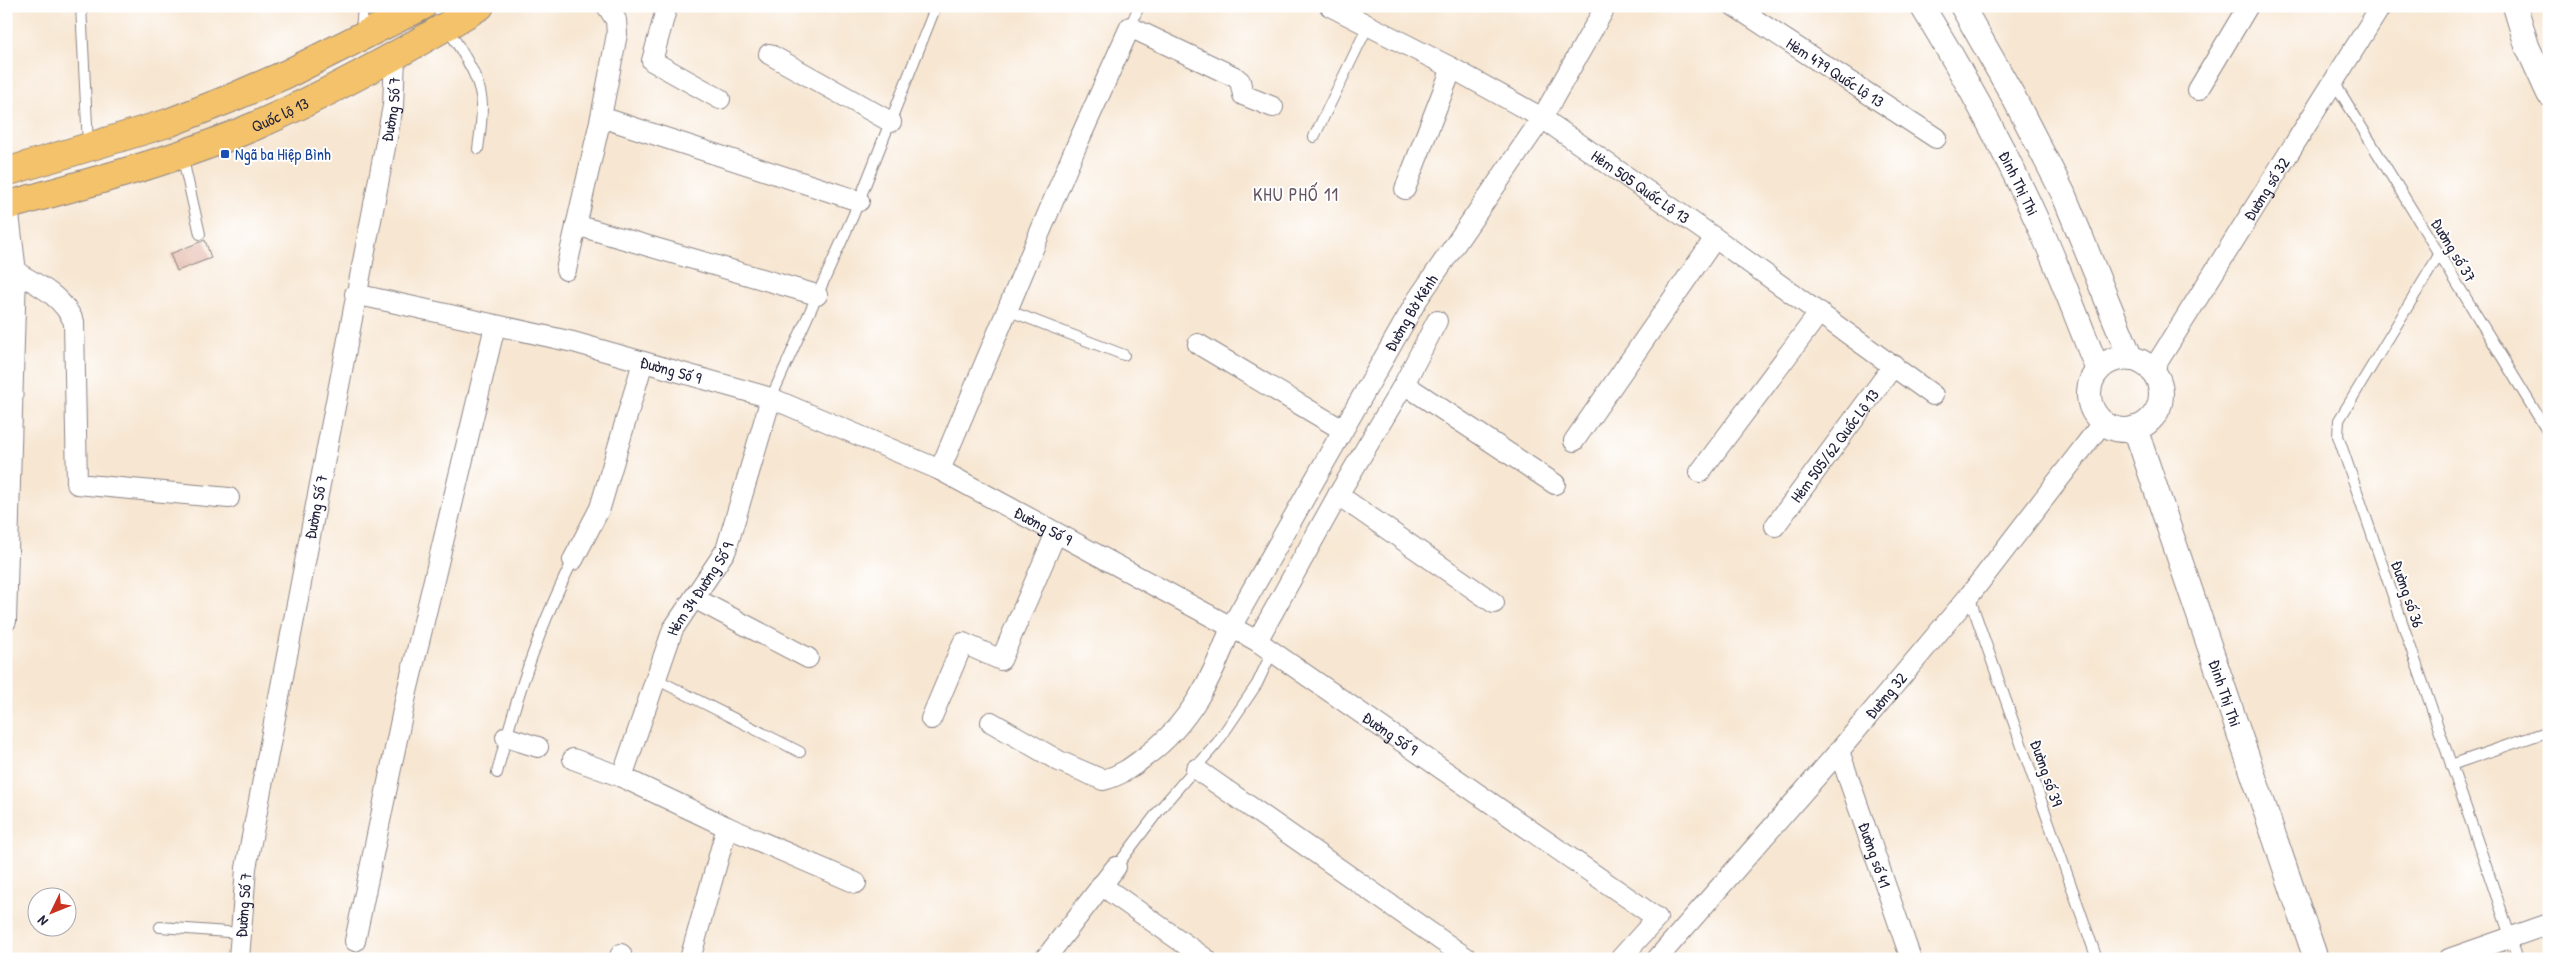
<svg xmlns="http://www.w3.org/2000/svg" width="2555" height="965" font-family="'Patrick Hand',sans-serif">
<rect width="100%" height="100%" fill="#fff"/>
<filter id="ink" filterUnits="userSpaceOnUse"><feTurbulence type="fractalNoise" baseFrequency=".02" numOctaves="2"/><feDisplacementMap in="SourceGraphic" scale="10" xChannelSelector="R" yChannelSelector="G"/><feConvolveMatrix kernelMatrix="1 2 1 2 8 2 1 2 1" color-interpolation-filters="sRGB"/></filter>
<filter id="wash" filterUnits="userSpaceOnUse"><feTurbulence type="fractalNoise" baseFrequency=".0096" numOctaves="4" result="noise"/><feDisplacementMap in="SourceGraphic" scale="20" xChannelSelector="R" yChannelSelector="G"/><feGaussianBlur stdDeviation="1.12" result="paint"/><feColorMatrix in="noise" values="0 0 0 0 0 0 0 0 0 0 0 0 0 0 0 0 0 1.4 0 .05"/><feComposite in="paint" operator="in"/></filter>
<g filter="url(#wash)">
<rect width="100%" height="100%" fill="#f7e6d1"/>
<g id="blocks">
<!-- building -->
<polygon fill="#e1b1a0" points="205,240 211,258 177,271 170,254"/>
</g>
</g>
<g filter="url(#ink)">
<use href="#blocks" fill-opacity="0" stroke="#8c8486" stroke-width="1"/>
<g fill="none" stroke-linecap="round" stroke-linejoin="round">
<!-- service casing -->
<g stroke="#8c8486" stroke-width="12">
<g id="service">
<polyline points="81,6 88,145"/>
<path d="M447 27C460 50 482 78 482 106 482 120 480 135 478 149"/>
<polyline points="1130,27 1139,6"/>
<polyline points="361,32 363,6"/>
<polyline points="2334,82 2549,434"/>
<polyline points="1314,137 1368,26"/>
<polyline points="182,155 200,234"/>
<polyline points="2439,255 2339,420 2338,436 2518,959"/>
<polyline points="1007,310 1124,355"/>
<polyline points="771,398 853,216 936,6"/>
<polyline points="1969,596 2097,959"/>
<polyline points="656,679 800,752"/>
<polyline points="2451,765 2549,731"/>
<path d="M497 773C515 700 539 627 573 560"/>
<polyline points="1116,867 1160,809 1217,743 1257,684 1272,652"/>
<polyline points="160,927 241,933"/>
</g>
</g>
<!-- minor casing -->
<g stroke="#8c8486" stroke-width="22">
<g id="minor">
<polyline points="667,6 652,61 720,99"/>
<path id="s1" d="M1330 6 1452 68 1542 118 1715 238 1933 395"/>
<path id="s2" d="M1734 6 1936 138"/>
<polyline points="769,54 891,122"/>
<polyline points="2198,90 2248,6"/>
<polyline points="601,117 859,201"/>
<polyline points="1405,189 1452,68"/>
<polyline points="576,225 817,295"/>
<polyline points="566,270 601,117 617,34 616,20 607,6"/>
<path d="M16 272C40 286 62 296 74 322L77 484 229 498"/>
<path id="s3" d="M355 294 573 342 771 398 940 470 1257 641 1657 918 1620 959"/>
<polyline points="1198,344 1341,429"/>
<path id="s4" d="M2152 371 2381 6"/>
<polyline points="1404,384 1437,321"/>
<polyline points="1574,441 1715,238"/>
<polyline points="940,470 1075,149 1130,27 1235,77 1240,81 1243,95 1273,107"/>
<polyline points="1700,472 1820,312"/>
<polyline points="1338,495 1494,603"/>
<path id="s5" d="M1775 526 1894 365"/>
<polyline points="573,560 600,508 643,362"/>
<polyline points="694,598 808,658"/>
<polyline points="6,621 16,272 8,206"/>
<polyline points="1257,641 1338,495 1404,384 1555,484"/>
<polyline points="931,719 963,643 1001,660 1056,533"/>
<path id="s6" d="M991 722 1059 761 1103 780C1120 776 1132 767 1146 756 1189 724 1213 678 1231 627L1417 300 1542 118 1606 6"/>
<polyline points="506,737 538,747"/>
<path id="s7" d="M1839 751 1911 959"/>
<polyline points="573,759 622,777 727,827 856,883"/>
<polyline points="1196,769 1468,959"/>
<path id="s8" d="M622 777 673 629 726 550 771 398"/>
<polyline points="1101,885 1206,959"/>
<polyline points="355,941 406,696 495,326"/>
<path id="s9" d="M239 959 246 868 393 106 395 57"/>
<polyline points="619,959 621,954"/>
<polyline points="690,959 727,827"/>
<polyline points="1045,959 1116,867"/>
<path id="s10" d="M1657 959 1839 751 1969 596 2103 422"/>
<polyline points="2449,959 2549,924"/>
</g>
</g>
<!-- tertiary casing -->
<g stroke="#8c8486" stroke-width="26">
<g id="tertiary">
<path id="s11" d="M1922 6C1965 76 2008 156 2042 232 2062 277 2079 324 2098 370"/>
<polyline points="1962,6 2013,96 2063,193 2131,359"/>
<polyline points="2515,6 2527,46 2549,94"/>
<circle cx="2125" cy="394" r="36"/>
<path id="s12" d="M2135 428 2316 959"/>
</g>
</g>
<!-- trunk casing -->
<g stroke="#8c8486" stroke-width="30">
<g id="trunk">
<polyline points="6,172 168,123 229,99 289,73 422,6"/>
<path id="s13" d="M6 206C90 182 175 161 255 126 333 92 407 50 480 6"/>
</g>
</g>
<!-- service -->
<use href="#service" stroke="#fff" stroke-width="10"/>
<!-- minor -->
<use href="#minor" stroke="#fff" stroke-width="20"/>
<!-- tertiary -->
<use href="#tertiary" stroke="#fff" stroke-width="24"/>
<!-- trunk -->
<use href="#trunk" stroke="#f3c26a" stroke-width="28"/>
</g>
</g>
<!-- markers -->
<rect fill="#1a4fb4" stroke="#fff" stroke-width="2" x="220" y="149" width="10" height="10" rx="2.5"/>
<g text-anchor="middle" stroke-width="4" stroke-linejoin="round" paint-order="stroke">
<!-- street labels -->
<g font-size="16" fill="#22223b" stroke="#fff">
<text dy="6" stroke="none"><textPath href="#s2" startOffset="121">Hẻm 479 Quốc lộ 13</textPath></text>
<text dy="6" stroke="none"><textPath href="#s9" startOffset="864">Đường Số 7</textPath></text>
<text dy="6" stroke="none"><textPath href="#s13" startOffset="289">Quốc lộ 13</textPath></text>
<text dy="6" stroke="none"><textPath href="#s11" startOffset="202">Đinh Thị Thi</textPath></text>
<text dy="6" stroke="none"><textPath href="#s1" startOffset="360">Hẻm 505 Quốc Lộ 13</textPath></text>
<text dy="6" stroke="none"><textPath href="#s4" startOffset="215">Đường số 32</textPath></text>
<text transform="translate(2454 250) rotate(59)" y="6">Đường số 37</text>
<text dy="6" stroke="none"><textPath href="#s6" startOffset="695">Đường Bờ Kênh</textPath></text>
<text dy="6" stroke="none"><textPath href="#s3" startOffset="325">Đường Số 9</textPath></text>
<text dy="6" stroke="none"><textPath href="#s5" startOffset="100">Hẻm 505/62 Quốc Lộ 13</textPath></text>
<text dy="6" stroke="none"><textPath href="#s9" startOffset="459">Đường Số 7</textPath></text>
<text dy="6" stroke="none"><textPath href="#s3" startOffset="730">Đường Số 9</textPath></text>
<text dy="6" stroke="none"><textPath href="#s8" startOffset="205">Hẻm 34 Đường Số 9</textPath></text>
<text transform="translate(2408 594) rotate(71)" y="6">Đường số 36</text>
<text dy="6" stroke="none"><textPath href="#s12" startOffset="280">Đinh Thị Thi</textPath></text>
<text dy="6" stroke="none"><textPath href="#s10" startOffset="349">Đường 32</textPath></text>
<text dy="6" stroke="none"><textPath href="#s3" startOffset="1135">Đường Số 9</textPath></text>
<text transform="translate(2047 773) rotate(71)" y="6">Đường số 39</text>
<text dy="6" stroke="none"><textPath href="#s7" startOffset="110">Đường số 41</textPath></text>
<text dy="6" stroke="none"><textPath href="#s9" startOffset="54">Đường Số 7</textPath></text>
</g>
<!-- transit labels -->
<g font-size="16" fill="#164399" stroke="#fff" text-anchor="start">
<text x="235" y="160">Ngã ba Hiệp Bình</text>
</g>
<!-- neighbourhood labels -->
<g font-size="18" letter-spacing="1" fill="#65545e" stroke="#fff">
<text x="1296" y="201">KHU PHỐ 11</text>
</g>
</g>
<!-- margin -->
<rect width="2555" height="965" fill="none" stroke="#fff" stroke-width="25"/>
<!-- north arrow -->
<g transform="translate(52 912) rotate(227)"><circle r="24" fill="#ffffff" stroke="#a7a7b1"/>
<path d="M0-4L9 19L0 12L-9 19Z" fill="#c8321e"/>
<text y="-8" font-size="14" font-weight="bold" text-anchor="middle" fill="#22223b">N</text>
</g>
</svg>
